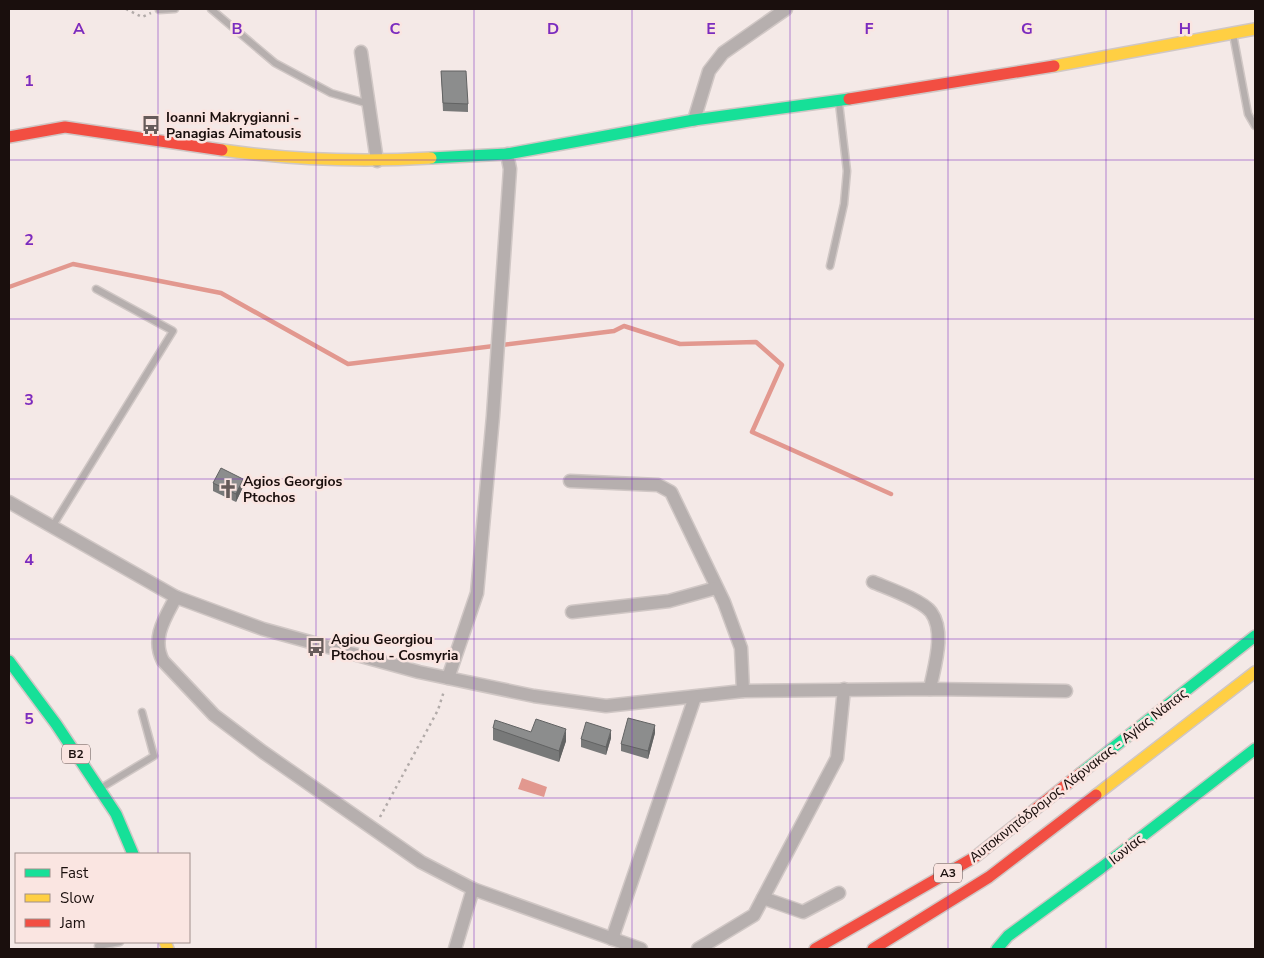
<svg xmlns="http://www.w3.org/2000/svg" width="1264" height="958" font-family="'Nunito Sans',sans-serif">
<rect width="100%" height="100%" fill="#f4e9e7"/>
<!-- water -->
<polygon fill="#e2988f" points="522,778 547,787 544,797 518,789"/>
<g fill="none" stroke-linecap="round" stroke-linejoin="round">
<!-- stream -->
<polyline stroke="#e2988f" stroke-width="4.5" points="9,287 73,264 221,293 348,364 614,331 624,326 680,344 756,342 782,365 752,432 891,494"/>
<!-- lane casing -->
<g stroke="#d0c7c5" stroke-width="9">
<g id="lane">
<polyline points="211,9 275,63 331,93 369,104"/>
<polyline points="159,10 175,9"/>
<polyline points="1233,34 1248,114 1255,126"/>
<polyline points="830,266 844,204 847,171 839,103"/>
<polyline points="52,527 173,331 96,289"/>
<polyline points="101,788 154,756 142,712"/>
<polyline points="98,946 120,942"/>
</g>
</g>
<!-- street casing -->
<g stroke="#d0c7c5" stroke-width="15">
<g id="street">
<polyline points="361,52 377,161"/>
<polyline points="694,120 709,71 723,53 786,9"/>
<polyline points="570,481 658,485 671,492 724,602 741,648 743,691"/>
<polyline points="9,502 176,597 263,629 419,672 534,696 606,706 743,691 930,689 1066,691"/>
<path d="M873 582C887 588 922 600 931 612 946 632 934 667 930 689"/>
<path d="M176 597C165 618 151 638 163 661L214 715 263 752 421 862 473 889 641 949"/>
<polyline points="572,612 669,601 716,588"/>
<polyline points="448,678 477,593 493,416 510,169 507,154"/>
<polyline points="763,898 803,912 839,893"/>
<polyline points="612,939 695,697"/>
<polyline points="455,949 473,889"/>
<polyline points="698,949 754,915 837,758 844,689"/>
</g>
</g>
<!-- fast casing -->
<g stroke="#d0c7c5" stroke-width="14">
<g id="fast">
<polyline points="431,158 507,154 694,120 849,99"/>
<polyline points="9,661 56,724 116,814 133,854"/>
<polyline points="1081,773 1255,636"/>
<polyline points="997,949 1008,936 1101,868 1255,749"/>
</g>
</g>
<!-- slow casing -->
<g stroke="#d0c7c5" stroke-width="14">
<g id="slow">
<polyline points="1054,66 1255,29"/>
<path d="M222 150C292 160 361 162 431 158"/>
<polyline points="1096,795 1255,672"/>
<polyline points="165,942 168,949"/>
</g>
</g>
<!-- jam casing -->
<g stroke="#d0c7c5" stroke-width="14">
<g id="jam">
<polyline points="849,99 1054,66"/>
<polyline points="9,137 65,127 222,150"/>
<polyline points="815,949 975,857 1081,773"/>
<polyline points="873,949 989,877 1096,795"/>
</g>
</g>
<!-- path -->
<g stroke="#b2aba9" stroke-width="2.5" stroke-dasharray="2.5 4" stroke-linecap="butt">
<polyline points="126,9 142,17 151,13"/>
<polyline points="380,817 438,710 444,691"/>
</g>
<!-- lane -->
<use href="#lane" stroke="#b6afae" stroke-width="6"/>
<!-- street -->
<use href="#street" stroke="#b6afae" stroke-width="12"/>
<!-- fast -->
<use href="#fast" stroke="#16e098" stroke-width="11"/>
<!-- slow -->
<use href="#slow" stroke="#ffcf43" stroke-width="11"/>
<!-- jam -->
<use href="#jam" stroke="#f24e42" stroke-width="11"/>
</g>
<!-- wall -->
<g fill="#787979">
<polygon points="441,71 468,104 468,112 443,111"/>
<polygon points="213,483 243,487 236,502 213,491"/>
<polygon points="493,728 531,732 566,741 559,762 493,740"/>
<polygon points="655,733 648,759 621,751 621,744"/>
<polygon points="611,738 606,755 581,747 581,739"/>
</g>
<!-- shaded-wall -->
<g fill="#626363">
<polygon points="243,479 243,487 236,502 236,494"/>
<polygon points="655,725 655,733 648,759 648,751"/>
<polygon points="566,729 566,741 559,762 559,751"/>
<polygon points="611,730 611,738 606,755 606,747"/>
</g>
<!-- building -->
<g fill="#8c8d8d" stroke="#626363">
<polygon points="441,71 466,71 468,104 443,103"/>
<polygon points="221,468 243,479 236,494 213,483"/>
<polygon points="628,718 655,725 648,751 621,744"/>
<polygon points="536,719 566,729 559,751 493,728 495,720 531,732"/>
<polygon points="586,722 611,730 606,747 581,739"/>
</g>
<!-- grid -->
<path fill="none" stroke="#7b2cbf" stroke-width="1" stroke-opacity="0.55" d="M158 9V854M316 9V949M474 9V949M632 9V949M790 9V949M948 9V949M1106 9V949M9 160H1255M9 319H1255M9 479H1255M9 639H1255M9 798H1255M158 942V949"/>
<!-- icons -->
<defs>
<g id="bus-bare" transform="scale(1.5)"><path d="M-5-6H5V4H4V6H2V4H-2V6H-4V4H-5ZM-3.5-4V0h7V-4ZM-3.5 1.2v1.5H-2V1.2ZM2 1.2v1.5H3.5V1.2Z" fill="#665b59" stroke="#fae5e1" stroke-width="2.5" paint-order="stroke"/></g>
<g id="church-bare" transform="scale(1.5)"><path d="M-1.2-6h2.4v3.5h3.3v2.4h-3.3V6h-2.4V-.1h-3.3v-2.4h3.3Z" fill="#665b59" stroke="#fae5e1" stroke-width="2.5" paint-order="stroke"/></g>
</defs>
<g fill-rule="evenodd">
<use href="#bus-bare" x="151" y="125"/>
<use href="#church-bare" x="228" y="489"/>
<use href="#bus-bare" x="316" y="647"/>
</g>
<g text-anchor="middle" stroke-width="5" stroke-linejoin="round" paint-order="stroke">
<!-- shield labels -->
<g fill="#fae5e1" stroke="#5d4f4d" stroke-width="1">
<rect x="62" y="744.5" width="28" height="19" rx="4"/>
<rect x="934" y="863.5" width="28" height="19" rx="4"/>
</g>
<g font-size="12" font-weight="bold" fill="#1a0f0d">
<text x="76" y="758">B2</text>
<text x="948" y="877">A3</text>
</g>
<!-- poi labels -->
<g font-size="14" font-weight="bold" fill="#1a0f0d" stroke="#fae5e1" text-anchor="start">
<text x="166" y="122">Ioanni Makrygianni -<tspan x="166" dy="16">Panagias Aimatousis</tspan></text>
<text x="243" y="486">Agios Georgios<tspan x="243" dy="16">Ptochos</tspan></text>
<text x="331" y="644">Agiou Georgiou<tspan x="331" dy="16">Ptochou - Cosmyria</tspan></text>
</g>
<!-- street labels -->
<g font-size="14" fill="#1a0f0d" stroke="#fae5e1">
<text transform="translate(1078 775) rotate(-38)" y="5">Αυτοκινητόδρομος Λάρνακας - Αγίας Νάπας</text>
<text transform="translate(1126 849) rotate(-38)" y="5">Ιωνίας</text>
</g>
</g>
<g font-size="16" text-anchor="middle" font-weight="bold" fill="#7b2cbf" stroke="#fae5e1" stroke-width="5" stroke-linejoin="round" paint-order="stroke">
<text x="79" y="34">A</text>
<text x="237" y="34">B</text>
<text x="395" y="34">C</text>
<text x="553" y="34">D</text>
<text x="711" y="34">E</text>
<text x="869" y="34">F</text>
<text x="1027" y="34">G</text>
<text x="1185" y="34">H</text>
<text x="29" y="86">1</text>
<text x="29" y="245">2</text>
<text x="29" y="405">3</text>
<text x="29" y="565">4</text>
<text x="29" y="724">5</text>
</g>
<!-- border -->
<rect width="1264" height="958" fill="none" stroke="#1a0f0d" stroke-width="20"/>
<!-- legend -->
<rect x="15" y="853" width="175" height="90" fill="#fae5e1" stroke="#a08f8c"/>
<rect x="25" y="869" width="25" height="8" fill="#16e098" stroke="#a08f8c"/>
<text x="60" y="878" font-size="15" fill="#1a0f0d">Fast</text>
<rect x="25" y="894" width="25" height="8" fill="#ffcf43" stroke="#a08f8c"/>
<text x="60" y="903" font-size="15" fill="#1a0f0d">Slow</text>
<rect x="25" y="919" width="25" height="8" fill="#f24e42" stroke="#a08f8c"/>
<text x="60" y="928" font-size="15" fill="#1a0f0d">Jam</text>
</svg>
